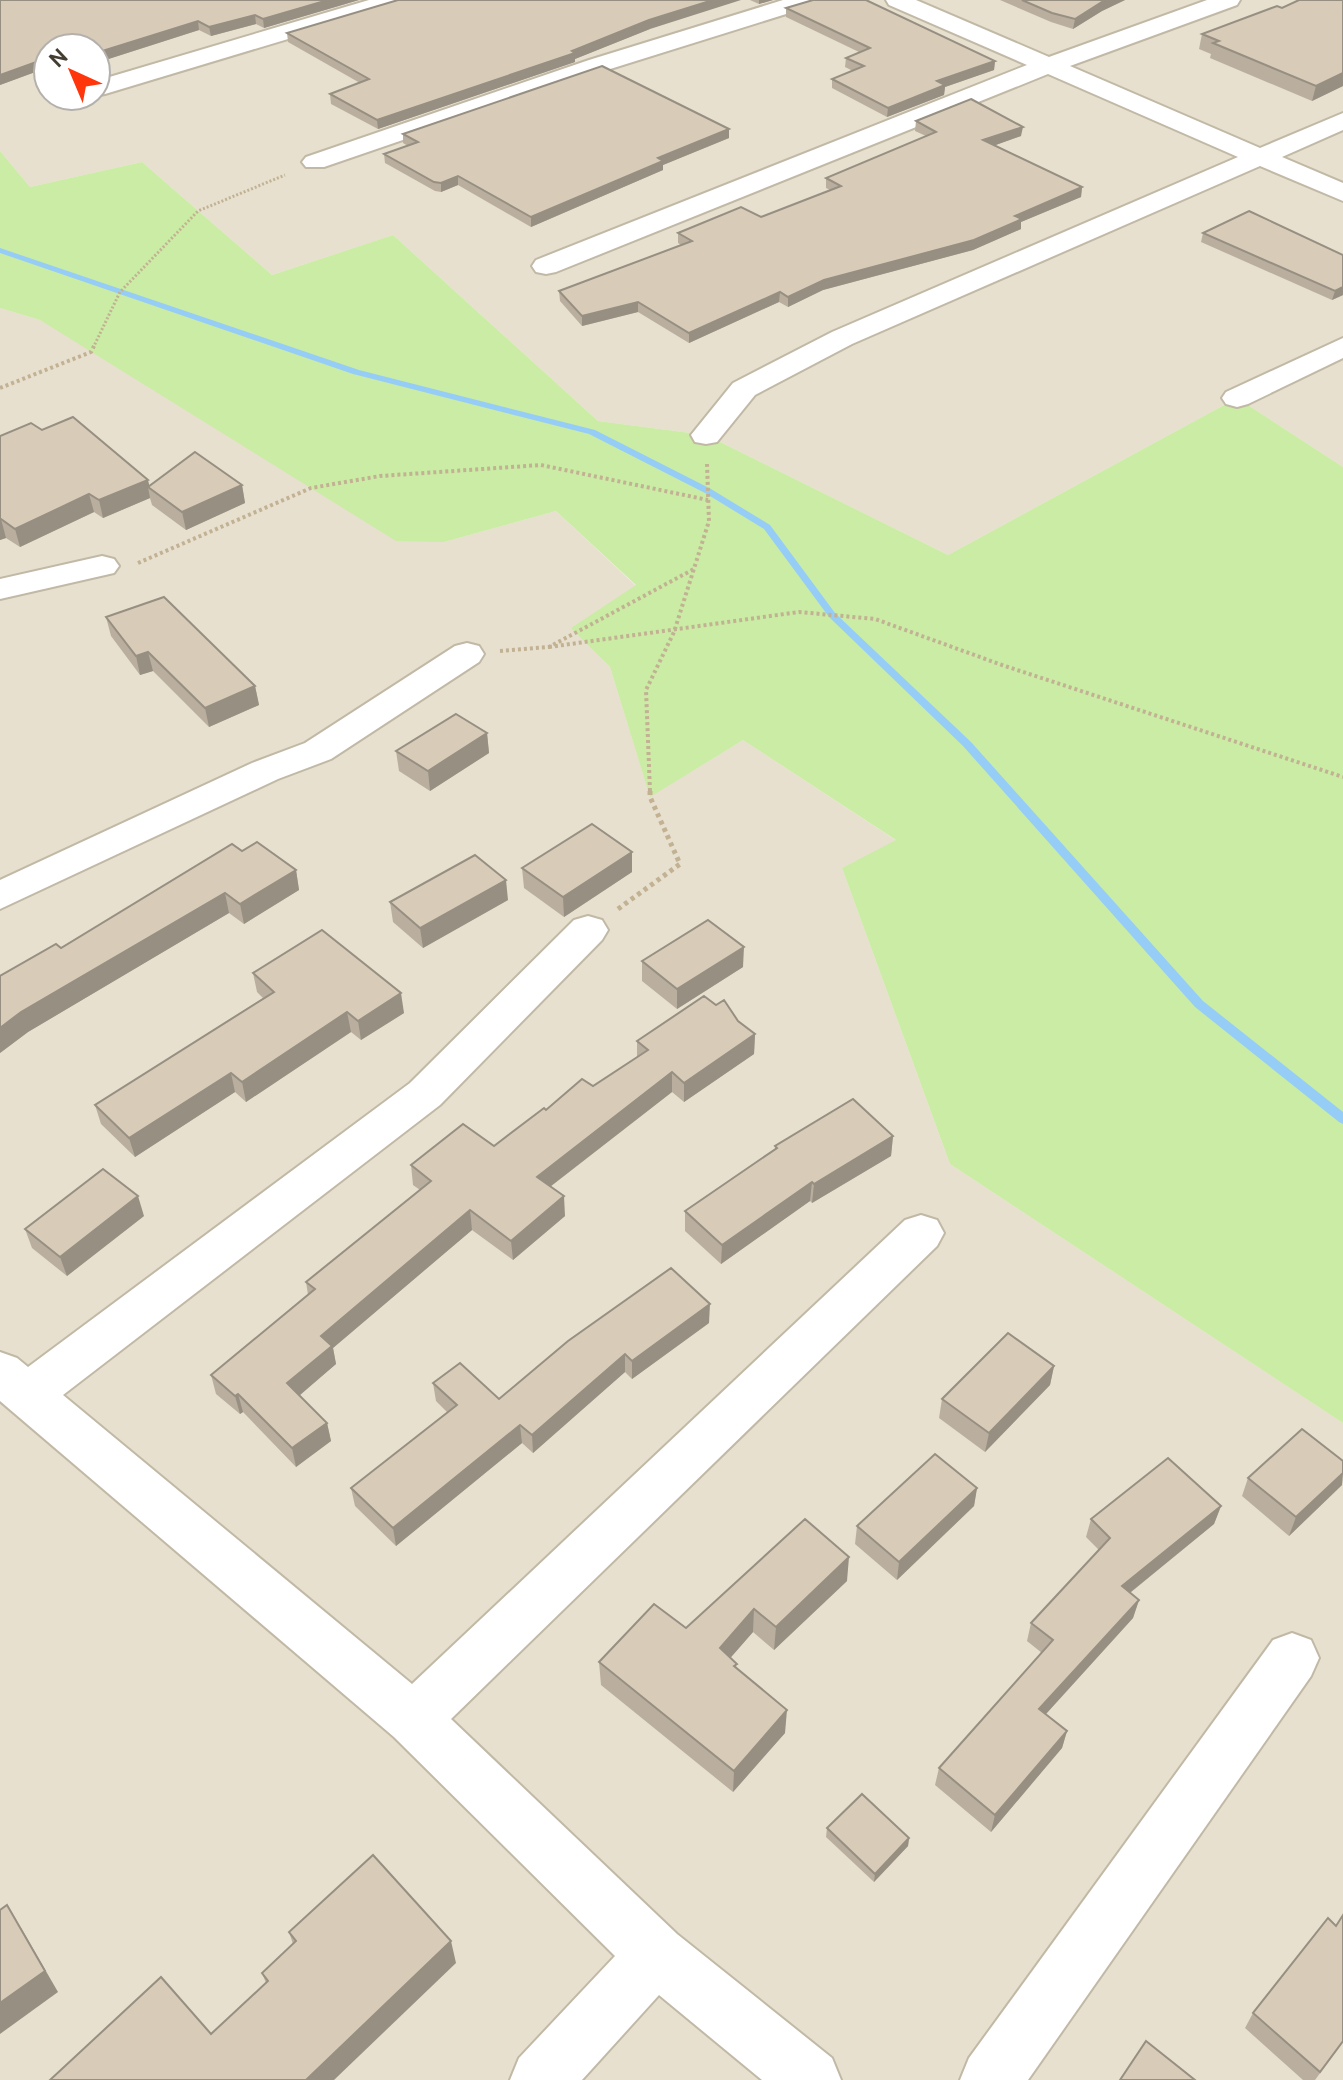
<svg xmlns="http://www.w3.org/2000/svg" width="1343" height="2080" font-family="Cabin,sans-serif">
<rect width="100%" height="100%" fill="#f3eee1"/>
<!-- residential -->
<g fill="#e7e0cf" fill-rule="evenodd">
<path d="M0 0H1343V467L1237 398 948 555 706 435 598 421 393 235 272 275 142 162 30 187 0 151ZM48 48H96V96H48Z"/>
<polygon points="0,308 40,320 444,542 556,511 636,586 572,628 610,667 650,796 743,740 897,841 842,868 950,1164 1343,1423 1343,2080 0,2080"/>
</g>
<!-- green -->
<polygon fill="#caeca5" points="0,151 30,187 142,162 272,275 393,235 598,421 706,435 948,555 1237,398 1343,467 1343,1423 950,1164 842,868 896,840 743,740 650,797 610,667 571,628 636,585 556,511 444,542 396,541 40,320 0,308"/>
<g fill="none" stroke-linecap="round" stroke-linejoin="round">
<!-- stream -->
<polygon fill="#96cdf7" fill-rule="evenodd" points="0,248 359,370 595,430 711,489 770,525 835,613 971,742 1203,1001 1343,1112 1343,1124 1339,1122 1195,1007 963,746 829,617 764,529 705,493 589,434 353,374 0,253"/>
<!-- minor casing -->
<g stroke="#c1b9a6" stroke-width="4">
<g id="minor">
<polygon points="369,0 404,0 401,5 105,94 95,96 96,81"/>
<polygon points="783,0 818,0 815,5 607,70 324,167 306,167 302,162 306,157 589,60"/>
<polygon points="886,0 916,0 1049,57 1207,0 1240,0 1237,5 1070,66 1260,148 1343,113 1343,130 1282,157 1343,183 1343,201 1260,166 852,344 755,395 717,442 706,444 695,442 691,435 733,383 832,332 1238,157 1048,74 556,272 546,274 536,272 532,266 536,260 1027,65 889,5"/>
<polygon points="1343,338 1343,358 1248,404 1237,407 1226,404 1222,398 1226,392"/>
<polygon points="102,556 114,559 119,566 114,573 0,599 0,579"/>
<polygon points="467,643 479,646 484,654 479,662 331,759 278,779 0,909 0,880 252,763 305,743 455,646"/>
<polygon points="588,916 602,920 608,930 602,940 440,1105 63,1395 412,1684 905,1220 921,1215 937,1220 944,1233 937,1246 451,1719 677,1934 832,2058 841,2080 762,2080 659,1995 582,2080 510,2080 519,2058 615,1956 394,1737 0,1401 0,1352 17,1358 28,1367 410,1083 574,920"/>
<polygon points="1292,1633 1311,1640 1319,1658 1311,1676 1028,2080 960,2080 969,2058 1273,1640"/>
</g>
</g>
<!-- path-far2 -->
<polyline stroke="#c2b293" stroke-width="3" stroke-dasharray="2 2" stroke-linecap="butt" points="93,348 120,292 198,211 285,175"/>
<!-- path-far1 -->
<g stroke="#c2b293" stroke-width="4" stroke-dasharray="3 3" stroke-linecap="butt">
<polyline points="0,388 91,352 94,346"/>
<polyline points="138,563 311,488 380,476 541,465 708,500"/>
<polyline points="549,647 799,612 875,619 1002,665 1343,777"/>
<polyline points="500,651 549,647 694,569"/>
<polyline points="650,791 646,690 674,632 709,521 707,464"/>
</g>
<!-- path -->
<polyline stroke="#c2b293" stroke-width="5" stroke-dasharray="4 4" stroke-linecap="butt" points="618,909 680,864 650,797 650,789"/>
<!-- minor -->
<use href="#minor" fill="#fff" fill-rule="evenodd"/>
</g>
<!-- wall -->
<g fill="#baaf9f">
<polygon points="0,0 359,0 264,28 256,24 211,36 199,30 96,63 96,48 48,48 48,77 38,71 0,85"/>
<polygon points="750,0 773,0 759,4"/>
<polygon points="1000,0 1125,0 1102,11 1073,29 1051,22"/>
<polygon points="1343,0 1343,86 1312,101 1210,58 1211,54 1199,49 1202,34 1282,8"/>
<polygon points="786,8 995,61 994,70 945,87 944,95 887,117 832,88 832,79 853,71 845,67 846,58 859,52 786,17"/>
<polygon points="650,29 575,59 575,62 378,129 331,104 330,94 360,83 288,42 287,33"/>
<polygon points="916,121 1021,136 995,145 1082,187 1081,197 1021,222 1021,229 973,250 823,290 788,307 779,302 689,343 638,312 582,326 560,301 559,291 681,245 678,243 678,233 761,217 830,190 826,188 826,178 926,136 915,131"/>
<polygon points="729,129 729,138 663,165 663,170 531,227 458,185 441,192 435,191 385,163 384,154 408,146 403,143 403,134"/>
<polygon points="1203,233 1343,295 1332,300 1201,242"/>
<polygon points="42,430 150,486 242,485 245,503 186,530 152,505 150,498 103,518 94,512 20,547 6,538 0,540 0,436"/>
<polygon points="106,617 255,686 259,705 209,727 153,671 140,675 111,636"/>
<polygon points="487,733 489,753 430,791 399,771 396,751"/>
<polygon points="242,851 296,870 299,890 244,924 229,913 28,1032 0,1053 0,976 61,948"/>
<polygon points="522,868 632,872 564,917 524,888"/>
<polygon points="508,900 423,948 393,922 390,902"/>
<polygon points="642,961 743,967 677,1009 642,981"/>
<polygon points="253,973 404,1013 361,1040 351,1032 246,1102 235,1092 135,1157 101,1124 95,1105 263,998 257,992"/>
<polygon points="738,1021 755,1034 754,1054 684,1102 672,1092 550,1187 565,1216 513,1260 472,1230 333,1348 336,1364 299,1395 327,1423 331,1441 296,1467 243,1412 240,1414 216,1394 211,1375 308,1295 306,1282 420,1190 413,1185 411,1165 494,1146 546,1110 593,1086 637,1057 637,1041"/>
<polygon points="893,1136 891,1156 812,1203 810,1201 721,1264 685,1231 685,1211 775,1149 775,1146"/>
<polygon points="144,1216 67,1276 32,1248 25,1229"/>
<polygon points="709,1323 632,1379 625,1372 533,1453 522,1443 396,1546 355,1506 351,1488 447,1412 436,1401 433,1383 499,1399"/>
<polygon points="1054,1366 1050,1385 985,1452 939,1418 942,1399"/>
<polygon points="1343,1461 1342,1485 1289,1536 1242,1496 1248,1478"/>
<polygon points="977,1488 974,1506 897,1580 855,1544 857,1526"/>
<polygon points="1221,1506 1214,1524 1130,1593 1139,1600 1133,1618 1046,1714 1067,1731 1062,1748 991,1832 935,1785 939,1768 1042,1653 1027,1641 1031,1623 1099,1550 1086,1537 1091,1519"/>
<polygon points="847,1581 774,1650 753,1632 730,1658 785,1733 733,1792 601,1685 599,1662 686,1628"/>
<polygon points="827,1828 909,1838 908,1846 874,1882 826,1837"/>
<polygon points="1343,1915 1343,2042 1315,2080 1303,2080 1245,2028 1253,2013 1336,1926"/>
<polygon points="289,1932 456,1963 211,2034 266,1983 262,1973 293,1944"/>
</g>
<!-- shaded-wall -->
<g fill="#978f82">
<polygon points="328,0 359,0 264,28 263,19"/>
<polygon points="713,0 741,0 650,29 575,59 575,62 378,129 377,120 572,51 649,20"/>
<polygon points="759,0 773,0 759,4"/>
<polygon points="1105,0 1125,0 1102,11 1073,29 1075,19"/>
<polygon points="255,15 256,24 211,36 209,27"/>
<polygon points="198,21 199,30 96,63 96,53"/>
<polygon points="995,61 994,70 945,87 944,95 887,117 888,108 937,81"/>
<polygon points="36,62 38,71 0,85 0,75"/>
<polygon points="1343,73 1343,86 1312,101 1316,86"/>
<polygon points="1023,127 1021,136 982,150 983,140"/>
<polygon points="729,129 729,138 663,165 663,170 531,227 531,217 658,158"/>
<polygon points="458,176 458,185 441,192 441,183"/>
<polygon points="1082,187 1081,197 1021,222 1021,229 973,250 823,290 788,307 788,297 824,280 1015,216"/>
<polygon points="1343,287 1343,295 1332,300 1335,291"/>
<polygon points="780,292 779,302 689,343 689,333"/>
<polygon points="638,302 638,312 582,326 582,316"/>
<polygon points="148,480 150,488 148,487 150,498 103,518 99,500"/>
<polygon points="242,485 245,503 186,530 182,512"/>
<polygon points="89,494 94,512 20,547 15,529"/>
<polygon points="1,519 6,538 0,540 0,520"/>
<polygon points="148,652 153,671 140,675 136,656"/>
<polygon points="255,686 259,705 209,727 205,708"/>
<polygon points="487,733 489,753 430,791 428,771"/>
<polygon points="632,852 632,872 564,917 563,897"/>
<polygon points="296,870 299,890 244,924 240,904"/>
<polygon points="506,880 508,900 423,948 420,928"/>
<polygon points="225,893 229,913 28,1032 0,1053 0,1028 21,1012"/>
<polygon points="744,947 743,967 677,1009 677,989"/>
<polygon points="401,993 404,1013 361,1040 358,1021"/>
<polygon points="347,1012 351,1032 246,1102 242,1082"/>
<polygon points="755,1034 754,1054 684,1102 684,1083"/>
<polygon points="672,1072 672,1092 538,1196 537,1177"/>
<polygon points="231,1073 235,1092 135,1157 129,1138"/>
<polygon points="893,1136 891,1156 812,1203 814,1184"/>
<polygon points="812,1182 810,1201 721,1264 722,1245"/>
<polygon points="138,1196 144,1216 67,1276 60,1257"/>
<polygon points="564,1196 565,1216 513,1260 511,1241"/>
<polygon points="470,1210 472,1230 333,1348 336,1364 292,1402 287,1383 321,1336"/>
<polygon points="710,1304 709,1323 632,1379 632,1361"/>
<polygon points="625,1354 625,1372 533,1453 532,1435"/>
<polygon points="1054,1366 1050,1385 985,1452 989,1433"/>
<polygon points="238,1394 243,1412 240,1414 235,1396"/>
<polygon points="327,1423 331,1441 296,1467 292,1448"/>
<polygon points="520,1425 522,1443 396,1546 393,1528"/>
<polygon points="1343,1473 1342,1485 1289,1536 1296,1517"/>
<polygon points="977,1488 974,1506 897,1580 899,1562"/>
<polygon points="1221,1506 1214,1524 1116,1604 1122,1586"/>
<polygon points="849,1557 847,1581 774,1650 776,1627"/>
<polygon points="1139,1600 1133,1618 1035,1726 1039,1709"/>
<polygon points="754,1609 753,1632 719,1671 720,1648"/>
<polygon points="787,1710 785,1733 733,1792 734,1771"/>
<polygon points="1067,1731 1062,1748 991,1832 995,1815"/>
<polygon points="909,1838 908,1846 874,1882 875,1874"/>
<polygon points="21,1928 58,1992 0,2034 0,2003"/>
<polygon points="451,1941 456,1963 334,2080 306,2080"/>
</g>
<!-- building -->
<g fill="#d8ccb9" stroke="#978f82" stroke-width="2">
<polygon points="0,0 328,0 263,19 255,15 209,27 198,21 96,53 96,48 48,48 48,69 36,62 0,75"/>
<polygon points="398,0 713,0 649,20 572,51 575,53 377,120 330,94 369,79 287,33"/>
<polygon points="813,0 866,0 995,61 937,81 945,85 888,108 832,79 864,66 846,58 870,48 786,8"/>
<polygon points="1022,0 1105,0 1075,19 1052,13"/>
<polygon points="1299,0 1343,0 1343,73 1316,86 1213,43 1219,41 1202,34 1277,6 1282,8"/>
<polygon points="602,66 729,129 658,158 663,161 531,217 458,176 441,183 434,182 384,154 418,142 403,134"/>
<polygon points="971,99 1023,127 983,140 1082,187 1015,216 1022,219 974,240 824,280 788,297 780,292 689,333 638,302 582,316 559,291 692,241 678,233 741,207 761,217 841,186 826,178 936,132 916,121"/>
<polygon points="1249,211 1343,255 1343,287 1335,291 1203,233"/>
<polygon points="73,417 148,480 99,500 89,494 15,529 1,519 0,520 0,436 31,423 42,430"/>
<polygon points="195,452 242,485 182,512 148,487"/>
<polygon points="164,597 255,686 205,708 148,652 136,656 106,617"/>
<polygon points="456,714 487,733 428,771 396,751"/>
<polygon points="592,824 632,852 563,897 522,868"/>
<polygon points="257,842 296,870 240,904 225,893 21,1012 0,1028 0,976 56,944 61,948 232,844 242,851"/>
<polygon points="475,855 506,880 420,928 390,902"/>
<polygon points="708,920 744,947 677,989 642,961"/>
<polygon points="322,930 401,993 358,1021 347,1012 242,1082 231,1073 129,1138 95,1105 274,992 253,973"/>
<polygon points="704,996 716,1005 724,1000 738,1021 755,1034 684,1083 672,1072 537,1177 564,1196 511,1241 470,1210 321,1336 332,1346 287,1383 327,1423 292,1448 238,1394 235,1396 211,1375 315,1289 306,1282 431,1181 411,1165 463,1124 494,1146 544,1108 546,1110 582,1079 593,1086 648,1050 637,1041"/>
<polygon points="853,1099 893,1136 814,1184 812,1182 722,1245 685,1211 777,1148 775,1146"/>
<polygon points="103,1169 138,1196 60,1257 25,1229"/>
<polygon points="671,1268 710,1304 632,1361 625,1354 532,1435 520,1425 393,1528 351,1488 457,1405 433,1383 460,1363 499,1399 568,1341"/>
<polygon points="1008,1333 1054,1366 989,1433 942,1399"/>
<polygon points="1302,1429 1343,1461 1343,1473 1296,1517 1248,1478"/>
<polygon points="935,1454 977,1488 899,1562 857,1526"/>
<polygon points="1168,1458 1221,1506 1122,1586 1139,1600 1039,1709 1067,1731 995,1815 939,1768 1053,1640 1031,1623 1110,1538 1091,1519"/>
<polygon points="805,1519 849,1557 776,1627 754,1609 720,1648 737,1664 734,1666 787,1710 734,1771 599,1662 654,1604 686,1628"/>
<polygon points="862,1794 909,1838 875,1874 827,1828"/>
<polygon points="373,1855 451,1941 306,2080 50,2080 161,1977 211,2034 268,1981 262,1973 296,1941 289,1932"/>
<polygon points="7,1905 45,1971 0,2003 0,1910"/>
<polygon points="1343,1915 1343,2041 1320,2072 1253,2013 1328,1918 1336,1926"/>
<polygon points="1146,2041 1195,2080 1120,2080"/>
</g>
<!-- north arrow -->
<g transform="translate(72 72) rotate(316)"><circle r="38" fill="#ffffff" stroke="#b4b1ad" stroke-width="2"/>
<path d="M0-6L14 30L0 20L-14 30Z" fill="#ff350c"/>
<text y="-12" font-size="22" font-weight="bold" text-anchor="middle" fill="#443d32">N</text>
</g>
</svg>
